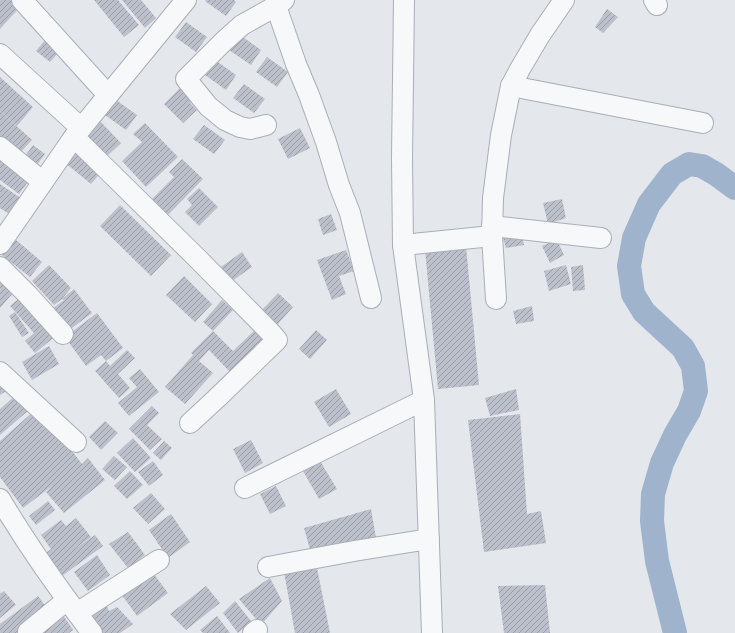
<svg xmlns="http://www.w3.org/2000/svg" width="735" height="633" font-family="'DejaVu Sans',sans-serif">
<defs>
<pattern id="building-hatch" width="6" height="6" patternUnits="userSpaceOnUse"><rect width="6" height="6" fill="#bbc0ca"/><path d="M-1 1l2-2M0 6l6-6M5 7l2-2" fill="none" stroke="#989da6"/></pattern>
</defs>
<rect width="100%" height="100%" fill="#e4e7ec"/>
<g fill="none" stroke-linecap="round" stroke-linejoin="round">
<!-- river -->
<polyline stroke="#9fb4cc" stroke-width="24" points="675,633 657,561 652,521 653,494 662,463 675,435 689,411 696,391 693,366 683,348 644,312 633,294 629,266 634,238 649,204 672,174 689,164 702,166 716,174 735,188"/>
</g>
<!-- building -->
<g fill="url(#building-hatch)">
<polygon points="0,0 12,0 20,7 0,29"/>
<polygon points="94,0 118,0 139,25 124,37"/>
<polygon points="122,0 141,0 156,18 145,28"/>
<polygon points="206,0 234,0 236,2 226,16 205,1"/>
<polygon points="607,9 618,17 603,33 595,27"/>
<polygon points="186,22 207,37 196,52 175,37"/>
<polygon points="240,35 261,50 251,65 229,50"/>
<polygon points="45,40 59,52 50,62 36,51"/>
<polygon points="267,57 288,72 277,87 256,72"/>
<polygon points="215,60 236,75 226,90 205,75"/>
<polygon points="0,77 33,107 17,126 0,111"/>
<polygon points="244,84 265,99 254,113 233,98"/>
<polygon points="181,87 193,99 190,103 197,110 183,123 164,104"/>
<polygon points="116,100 137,115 126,130 105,115"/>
<polygon points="0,111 32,140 17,156 0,140"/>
<polygon points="99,120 121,143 105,158 84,134"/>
<polygon points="145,123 178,157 146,187 122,161 142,142 133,134"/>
<polygon points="204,125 225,140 214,154 193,139"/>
<polygon points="300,128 310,148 288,159 278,139"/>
<polygon points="33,145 45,154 35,168 23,159"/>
<polygon points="75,148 103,170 91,184 64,162"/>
<polygon points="0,158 30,179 19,194 0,180"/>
<polygon points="182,159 203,179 167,216 151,200 174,177 169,172"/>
<polygon points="0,184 22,199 11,215 0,208"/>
<polygon points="199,188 218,207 199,226 185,212 192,205 187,199"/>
<polygon points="562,199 566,218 548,224 543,203"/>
<polygon points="120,205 171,255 151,276 100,226"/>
<polygon points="331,214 337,230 323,235 318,219"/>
<polygon points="522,234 524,245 506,248 503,238"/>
<polygon points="15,239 42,262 30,277 2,255"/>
<polygon points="557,240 564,255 550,263 542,246"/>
<polygon points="466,246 479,385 438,389 425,250"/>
<polygon points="346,250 354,271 339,276 346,294 332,300 317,260"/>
<polygon points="242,252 252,267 232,281 221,267"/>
<polygon points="49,265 71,288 62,299 74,289 92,313 68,331 52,309 64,300 62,299 54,305 32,281"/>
<polygon points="566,265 571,284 549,291 544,271"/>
<polygon points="583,265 585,290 573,291 571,267"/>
<polygon points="0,274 13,293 0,308"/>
<polygon points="184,276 212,304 195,322 166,295"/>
<polygon points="278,293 293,307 277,325 261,311"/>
<polygon points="24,294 58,334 35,353 25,341 34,333 10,306"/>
<polygon points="222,300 233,310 213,331 203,322"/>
<polygon points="532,306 534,321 516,324 513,311"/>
<polygon points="15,312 29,333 22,337 9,316"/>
<polygon points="97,313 123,348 106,361 101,355 86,366 65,337"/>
<polygon points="256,329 268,341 233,375 209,350 199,361 213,373 185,404 165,387 193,355 197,358 191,353 213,331 233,351"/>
<polygon points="316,330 327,340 310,359 299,349"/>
<polygon points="49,346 59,364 32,380 22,362"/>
<polygon points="127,350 135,358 118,374 130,388 119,398 95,371 106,361 110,366"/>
<polygon points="140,369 159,392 129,416 118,403 137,387 129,378"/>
<polygon points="0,384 6,391 0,395"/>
<polygon points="336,389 351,414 329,427 314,402"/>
<polygon points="516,389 519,410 490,416 485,398"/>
<polygon points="16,395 29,410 0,435 0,409"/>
<polygon points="152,406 159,413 147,425 162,439 150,450 129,429"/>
<polygon points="34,411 59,434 82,464 88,458 105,480 64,513 46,492 52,486 23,508 0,477 0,441"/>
<polygon points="520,414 527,514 541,511 546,543 484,552 468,420"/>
<polygon points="105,421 118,433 101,450 89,437"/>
<polygon points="133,438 151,458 135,472 117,453"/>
<polygon points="251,440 263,463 245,473 233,449"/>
<polygon points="164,441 172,448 161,460 153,453"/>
<polygon points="114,456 127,467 115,480 102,469"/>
<polygon points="153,461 163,475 149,486 138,472"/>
<polygon points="320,461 337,489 319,499 303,471"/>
<polygon points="130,471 143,485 127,499 114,486"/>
<polygon points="276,486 286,506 270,514 260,494"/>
<polygon points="151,493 165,509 148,524 133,508"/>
<polygon points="48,501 55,510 36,525 29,516"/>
<polygon points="371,509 376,538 311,553 304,528"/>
<polygon points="171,514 190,542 168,558 149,530"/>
<polygon points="76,518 91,537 70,552 95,535 103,546 62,576 46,553 51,549 41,535 61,520 66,526"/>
<polygon points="128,532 145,555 128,568 109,544"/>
<polygon points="97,555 110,575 88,591 74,572"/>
<polygon points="317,568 330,633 295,633 284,572"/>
<polygon points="150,569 168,593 137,616 119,591"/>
<polygon points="270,578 282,601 261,625 239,599"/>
<polygon points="545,585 550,633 504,633 498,586"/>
<polygon points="206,586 220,603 186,630 170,614"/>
<polygon points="4,591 16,605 0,618 0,594"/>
<polygon points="38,596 50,612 25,633 0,633 0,624"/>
<polygon points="235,601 251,621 238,633 223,613"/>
<polygon points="105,602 109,611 117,607 133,624 120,633 103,633 89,612"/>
<polygon points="63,615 73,630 69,633 38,633"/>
<polygon points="217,616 230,633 203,633 200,630"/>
</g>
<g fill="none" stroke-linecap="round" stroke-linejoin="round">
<!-- minor casing -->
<g stroke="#a9aeb7" stroke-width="22">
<g id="minor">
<polyline points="22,0 108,95"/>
<polyline points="284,0 276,6 296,64 309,95 326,142 339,185 350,213 371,298"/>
<polyline points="404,0 402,158 403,245 424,400 432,633"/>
<polyline points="654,0 657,5"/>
<polyline points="0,54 81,128"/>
<polyline points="511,86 703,123"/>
<polyline points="266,125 250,129 240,127 225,120 208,106 186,79 223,42 242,25 276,6"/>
<polyline points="74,137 199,260 271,333 277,340 216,399 190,423"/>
<polyline points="0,147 43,182"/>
<polyline points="492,226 601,238"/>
<polyline points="0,244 74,137 186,0"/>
<polyline points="403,245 492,236"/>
<polyline points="0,267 28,295 63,334"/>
<polyline points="496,299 492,236 493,198 501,135 511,86 520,69 540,35 564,0"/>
<polyline points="0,372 76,442"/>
<polyline points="245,488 424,400"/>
<path d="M0 499C28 546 59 590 92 633"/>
<polyline points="268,567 354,551 429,539"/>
<polyline points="77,613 159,560"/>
<polyline points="28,633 28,632 67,600"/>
<polyline points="253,633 257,630"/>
</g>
</g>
<!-- minor -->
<use href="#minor" stroke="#f7f8fa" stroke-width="20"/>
</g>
</svg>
